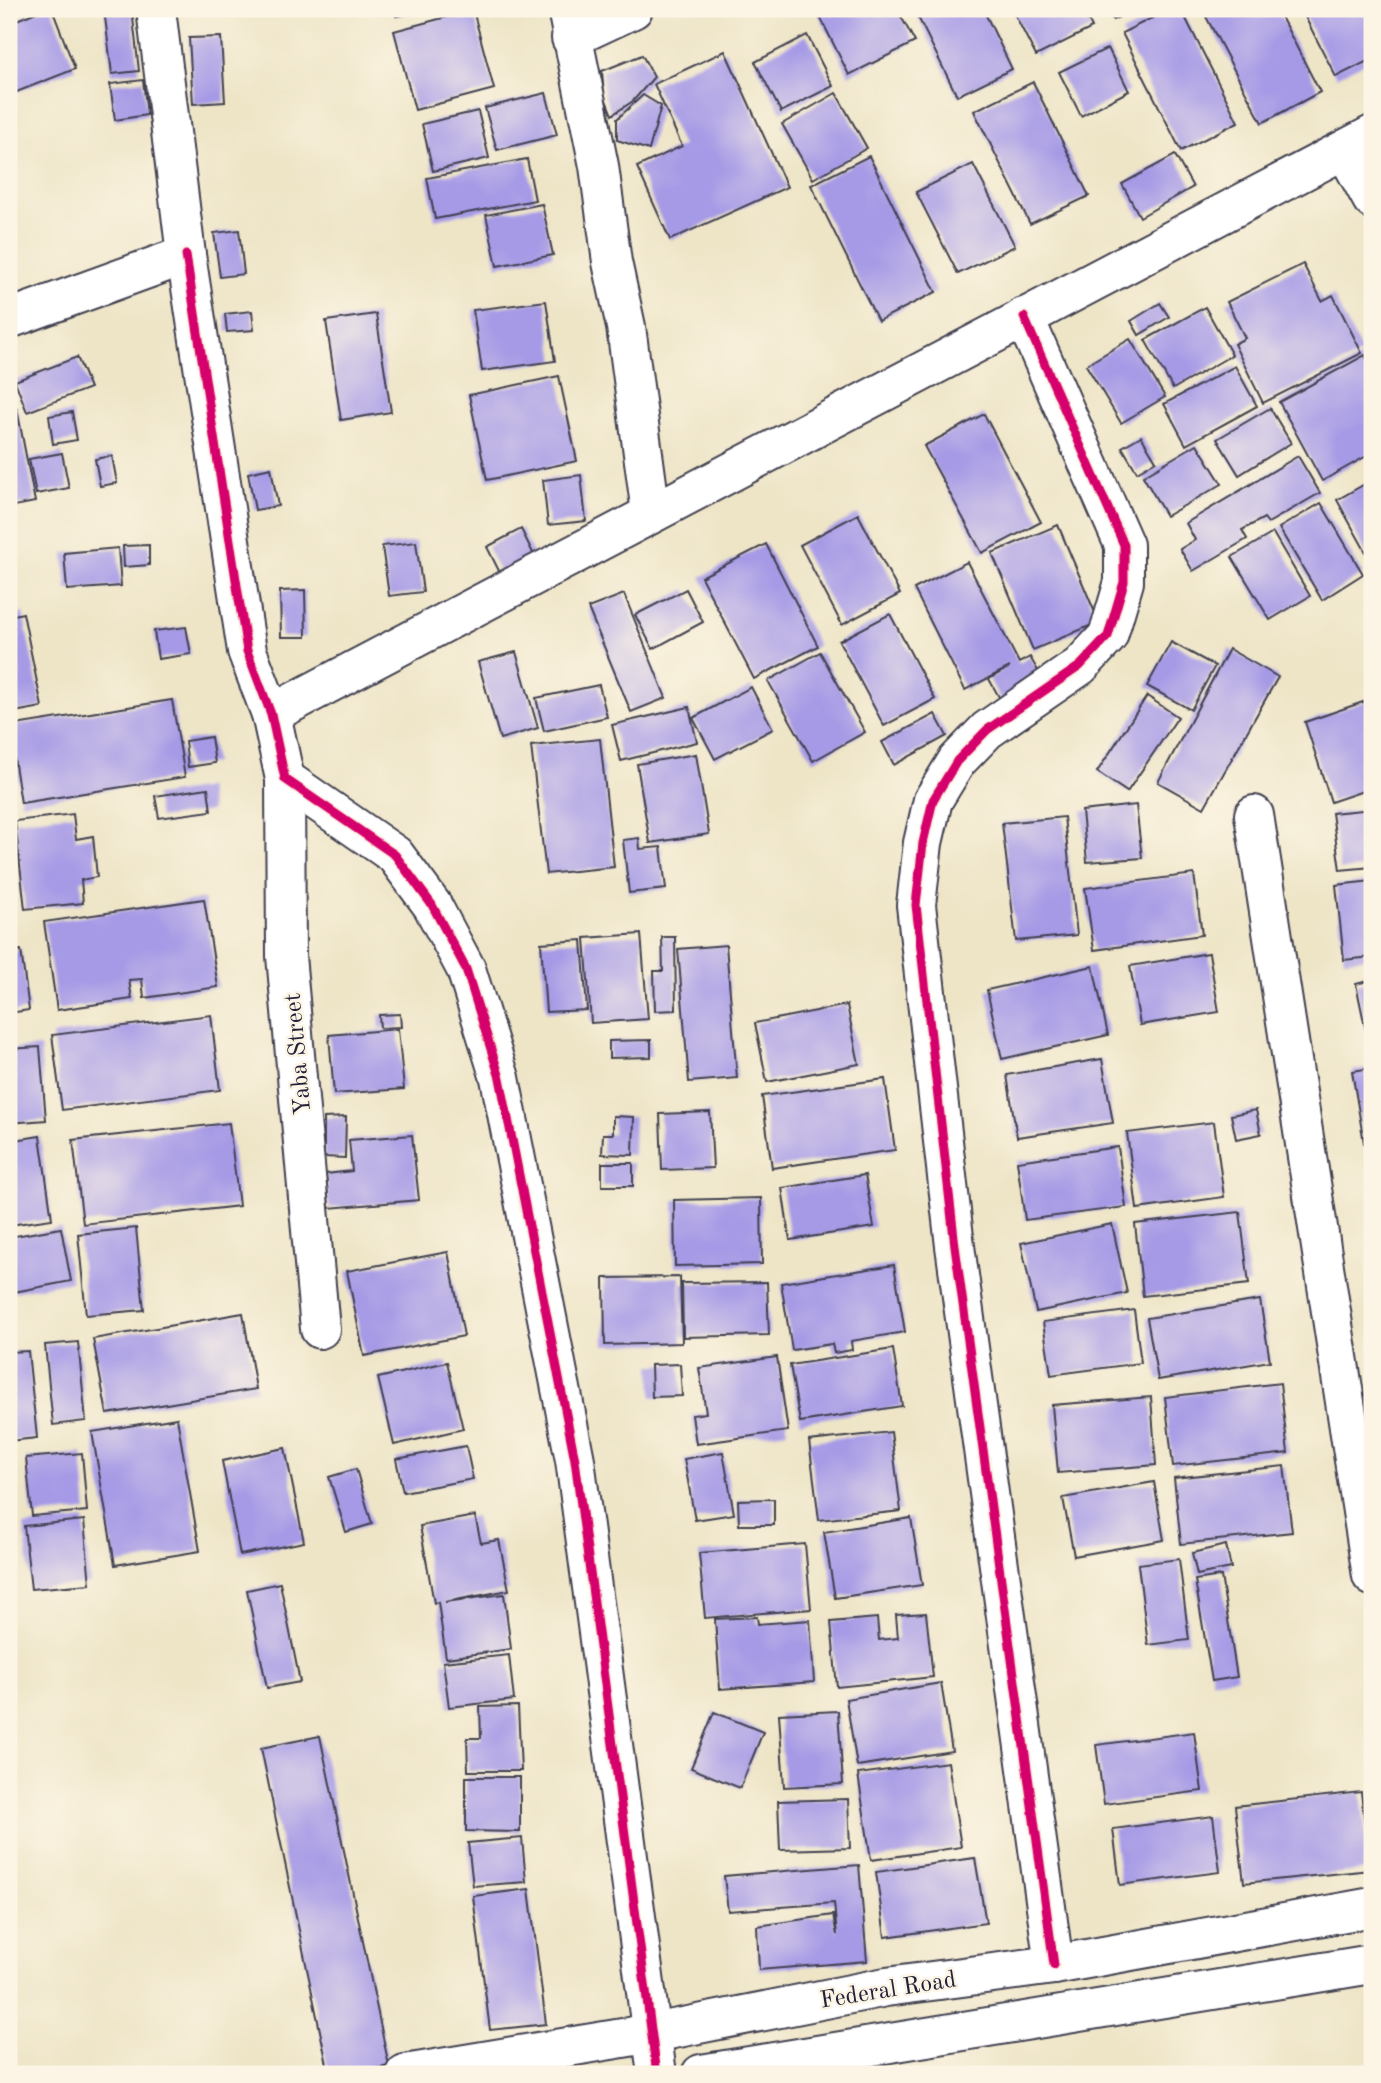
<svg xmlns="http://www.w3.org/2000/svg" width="1381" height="2083" font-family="'Old Standard TT',serif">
<rect width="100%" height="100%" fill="#fcf5e5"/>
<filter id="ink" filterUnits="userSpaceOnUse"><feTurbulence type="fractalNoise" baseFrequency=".0143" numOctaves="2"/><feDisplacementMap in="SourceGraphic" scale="14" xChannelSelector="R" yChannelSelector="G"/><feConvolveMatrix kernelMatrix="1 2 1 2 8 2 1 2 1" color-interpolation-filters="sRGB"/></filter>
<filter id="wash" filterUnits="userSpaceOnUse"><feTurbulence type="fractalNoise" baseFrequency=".00686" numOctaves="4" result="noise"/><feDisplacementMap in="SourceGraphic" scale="28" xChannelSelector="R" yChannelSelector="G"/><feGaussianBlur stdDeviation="1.57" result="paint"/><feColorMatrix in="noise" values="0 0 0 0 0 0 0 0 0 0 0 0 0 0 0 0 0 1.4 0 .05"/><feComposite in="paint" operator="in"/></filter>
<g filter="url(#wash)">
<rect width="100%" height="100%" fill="#eee5c7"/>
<g id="blocks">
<!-- building -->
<g fill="#a69ae6">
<polygon points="44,9 52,9 75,69 9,95 9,23"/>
<polygon points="104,9 132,9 139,71 112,74"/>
<polygon points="395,9 426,9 426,10 396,16"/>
<polygon points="821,9 897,9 915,42 849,75 817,11"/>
<polygon points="914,9 983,9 1012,69 957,96"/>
<polygon points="1012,9 1083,9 1092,28 1036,56"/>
<polygon points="1107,9 1135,9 1113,20"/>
<polygon points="1170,9 1181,9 1238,122 1181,151 1122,33"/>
<polygon points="1202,9 1277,9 1320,92 1262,123"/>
<polygon points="1301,9 1372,9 1372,59 1336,77"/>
<polygon points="473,10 494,89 415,110 394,31"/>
<polygon points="807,35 833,86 781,112 755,62"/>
<polygon points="221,37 225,102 193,104 189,38"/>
<polygon points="1108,48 1129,91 1081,116 1059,72"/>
<polygon points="725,51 787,187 670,240 637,167 682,146 654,84"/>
<polygon points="642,55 654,77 633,101 612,115 604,95 602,71"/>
<polygon points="143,80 147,115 115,120 110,84"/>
<polygon points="1033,82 1089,196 1030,224 974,111"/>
<polygon points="546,93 557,135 497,150 485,108"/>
<polygon points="836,93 867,148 813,179 782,124"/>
<polygon points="643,95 661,106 649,150 617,140 617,119"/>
<polygon points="478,111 489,158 433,171 422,124"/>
<polygon points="1175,155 1193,187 1140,217 1122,184"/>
<polygon points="869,156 936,292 878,321 811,185"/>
<polygon points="527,159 535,200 435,219 427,178"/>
<polygon points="973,164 1015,246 958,274 916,192"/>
<polygon points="542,204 553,255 497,266 486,215"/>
<polygon points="239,230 244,274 220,277 214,233"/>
<polygon points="1303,264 1322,301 1333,295 1362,353 1263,403 1234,344 1245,338 1227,302"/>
<polygon points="546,301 555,361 482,371 473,310"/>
<polygon points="1160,303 1169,317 1139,335 1131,321"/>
<polygon points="1205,307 1232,355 1173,389 1145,340"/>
<polygon points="252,311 254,330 227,332 225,314"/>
<polygon points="376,314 391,412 341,420 326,321"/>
<polygon points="1130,339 1165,397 1121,423 1086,365"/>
<polygon points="1365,355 1372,368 1372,453 1322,481 1279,402"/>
<polygon points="77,357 90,388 27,412 15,381"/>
<polygon points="1235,366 1257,406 1186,445 1164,404"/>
<polygon points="559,376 577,461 487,480 469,395"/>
<polygon points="1270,408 1291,443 1239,475 1217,439"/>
<polygon points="17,409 35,502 9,507 9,411"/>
<polygon points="72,412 77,440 53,444 49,416"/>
<polygon points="984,414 1041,522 982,553 924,446"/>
<polygon points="1141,436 1156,461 1137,472 1122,447"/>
<polygon points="1197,444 1222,484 1166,516 1143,476"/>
<polygon points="62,453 69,488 36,494 29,459"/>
<polygon points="112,456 117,483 100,486 95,459"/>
<polygon points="1298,456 1320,493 1268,523 1264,518 1242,530 1247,539 1193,571 1180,549 1195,540 1186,523"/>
<polygon points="271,468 278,506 255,510 248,473"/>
<polygon points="581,475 586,521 548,525 543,480"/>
<polygon points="1372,480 1372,563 1337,500"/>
<polygon points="1321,503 1363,574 1322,600 1279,528"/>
<polygon points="858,514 900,594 842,625 800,545"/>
<polygon points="1058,525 1099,622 1033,650 992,553"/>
<polygon points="521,529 537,561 503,579 487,547"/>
<polygon points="1273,533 1310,596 1270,620 1232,557"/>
<polygon points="416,542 423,592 389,596 382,546"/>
<polygon points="766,544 818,646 754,679 701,577"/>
<polygon points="149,545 149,565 124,567 123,546"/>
<polygon points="118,548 121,586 67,590 64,553"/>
<polygon points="967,562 1019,663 1030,657 1045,683 1004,706 989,679 1010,667 965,690 914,589"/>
<polygon points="686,589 703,622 653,649 635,615"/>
<polygon points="305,590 306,637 281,637 280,591"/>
<polygon points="624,594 666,698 631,712 588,608"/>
<polygon points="23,613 42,707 9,713 9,616"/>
<polygon points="890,614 935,699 884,726 839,641"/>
<polygon points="186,627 191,654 158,659 154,631"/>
<polygon points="1171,642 1215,666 1191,710 1147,686"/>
<polygon points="1229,649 1278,677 1204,808 1158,782"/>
<polygon points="516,652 538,728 500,739 478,662"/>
<polygon points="820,652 865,732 813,761 768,681"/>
<polygon points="599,685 607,717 544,731 536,698"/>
<polygon points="751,687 773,729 715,759 693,718"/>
<polygon points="1147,696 1178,717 1127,792 1097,772"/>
<polygon points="1372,699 1372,788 1331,802 1305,722"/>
<polygon points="172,700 185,777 21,803 9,726"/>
<polygon points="689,707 697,742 621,761 612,725"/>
<polygon points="935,714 947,736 894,765 882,742"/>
<polygon points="211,737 215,763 188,767 185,741"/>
<polygon points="600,739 614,867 546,874 531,746"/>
<polygon points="696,754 709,834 650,843 637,764"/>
<polygon points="208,788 211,811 159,818 155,796"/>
<polygon points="1136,805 1142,858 1087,862 1082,811"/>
<polygon points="1372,809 1372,867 1340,870 1332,813"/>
<polygon points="73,814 76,839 93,836 97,877 81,880 83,903 25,909 15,821"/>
<polygon points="1064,817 1077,935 1016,941 1002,823"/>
<polygon points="639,838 640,849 661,847 666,889 629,893 623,840"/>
<polygon points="1194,874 1202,935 1094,950 1085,888"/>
<polygon points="1372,881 1372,957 1344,960 1336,885"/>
<polygon points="204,899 218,987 144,998 142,979 129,980 132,999 57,1010 44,922"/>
<polygon points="641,934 648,1019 591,1023 585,938"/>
<polygon points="662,937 675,937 676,1010 655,1011 654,971 663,971"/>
<polygon points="582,940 587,1010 546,1012 541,943"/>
<polygon points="726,945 737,1078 689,1082 678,949"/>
<polygon points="21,950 29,1010 9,1013 9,951"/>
<polygon points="1209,953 1219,1012 1140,1025 1130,966"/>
<polygon points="1093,966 1108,1035 1002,1059 987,990"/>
<polygon points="1372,980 1372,1045 1369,1046 1356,984"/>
<polygon points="847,1005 859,1064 767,1082 755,1023"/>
<polygon points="400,1014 401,1027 380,1028 379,1015"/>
<polygon points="211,1015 220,1090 62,1110 52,1035"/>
<polygon points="398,1029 404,1089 334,1094 329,1035"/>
<polygon points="651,1040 651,1057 609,1058 609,1041"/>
<polygon points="40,1047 46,1120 9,1123 9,1049"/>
<polygon points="1102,1059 1113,1123 1017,1137 1007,1075"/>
<polygon points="1372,1068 1372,1141 1364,1143 1352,1071"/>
<polygon points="885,1079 895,1150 772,1168 762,1096"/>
<polygon points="1256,1110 1261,1134 1236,1139 1231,1115"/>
<polygon points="710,1112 713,1168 662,1170 660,1114"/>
<polygon points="613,1116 634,1117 633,1155 602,1154 603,1134 613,1134"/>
<polygon points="346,1117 345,1158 324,1157 324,1118"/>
<polygon points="1214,1122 1224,1197 1137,1209 1127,1133"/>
<polygon points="229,1123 239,1206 83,1224 73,1140"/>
<polygon points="412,1135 419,1200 329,1208 326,1174 352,1171 349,1140"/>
<polygon points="40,1136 52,1219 9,1225 9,1141"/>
<polygon points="1118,1147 1126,1207 1025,1220 1017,1161"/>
<rect x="602" y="1163" width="31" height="23"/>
<polygon points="865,1175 874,1227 790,1240 782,1188"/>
<polygon points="761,1198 762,1264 675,1266 674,1200"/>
<polygon points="1240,1212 1249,1284 1143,1296 1135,1224"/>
<polygon points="1112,1224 1127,1293 1036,1312 1021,1243"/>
<polygon points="61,1228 71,1281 9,1293 9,1237"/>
<polygon points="136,1228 144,1310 86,1315 78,1234"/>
<polygon points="448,1252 464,1336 364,1356 347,1271"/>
<polygon points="894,1265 905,1332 851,1341 852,1350 834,1353 832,1344 792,1350 781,1283"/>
<polygon points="680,1277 682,1343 605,1345 604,1278"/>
<polygon points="767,1282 769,1335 683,1337 682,1283"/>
<polygon points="1260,1300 1270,1361 1158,1380 1147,1318"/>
<polygon points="1134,1310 1141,1363 1051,1375 1043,1322"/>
<polygon points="243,1313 256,1389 107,1414 93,1339"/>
<polygon points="78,1342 86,1421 53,1425 45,1345"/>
<polygon points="893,1349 902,1406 800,1422 790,1365"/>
<polygon points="28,1351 37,1438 9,1441 9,1352"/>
<polygon points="777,1357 788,1431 696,1444 692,1415 706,1413 699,1368"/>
<polygon points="447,1362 463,1429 394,1445 378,1378"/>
<polygon points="680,1364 682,1396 652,1397 651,1365"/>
<polygon points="1280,1383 1288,1453 1173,1466 1165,1397"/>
<polygon points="1151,1397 1156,1465 1058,1473 1052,1405"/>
<polygon points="177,1418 200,1551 115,1565 92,1432"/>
<polygon points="891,1432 901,1511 819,1520 809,1441"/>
<polygon points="466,1446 473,1479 403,1492 396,1459"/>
<polygon points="285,1448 304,1542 240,1555 222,1461"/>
<polygon points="723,1452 734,1514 695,1520 684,1459"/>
<polygon points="82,1453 87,1511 32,1516 26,1458"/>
<polygon points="1284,1466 1292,1532 1181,1544 1174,1478"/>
<polygon points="356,1469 372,1524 346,1532 329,1477"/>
<polygon points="1154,1482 1164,1540 1074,1556 1063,1498"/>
<polygon points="774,1499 774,1525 739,1525 738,1500"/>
<polygon points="475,1516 481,1543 499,1540 509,1590 445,1602 504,1594 511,1649 446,1658 438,1602 434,1603 420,1526"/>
<polygon points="911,1518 922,1585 835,1598 824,1532"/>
<polygon points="84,1520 90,1584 31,1589 24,1526"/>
<polygon points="805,1544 811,1609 705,1618 699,1553"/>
<polygon points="1226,1545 1231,1568 1197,1575 1192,1553"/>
<polygon points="1179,1559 1189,1640 1148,1645 1138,1564"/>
<polygon points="1221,1576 1237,1677 1212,1681 1195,1580"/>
<polygon points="280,1583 300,1682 267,1688 247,1590"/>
<polygon points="926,1613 933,1677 837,1687 831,1622 877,1618 879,1640 898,1638 896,1615"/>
<polygon points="757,1617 758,1624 810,1620 814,1682 720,1689 715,1619"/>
<polygon points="509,1655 514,1700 449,1707 443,1662"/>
<polygon points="941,1683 952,1751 857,1766 846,1699"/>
<polygon points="518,1706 521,1771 468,1771 467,1738 481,1738 480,1707"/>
<polygon points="838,1711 843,1784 784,1787 779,1714"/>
<polygon points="714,1712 763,1732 740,1788 691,1768"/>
<polygon points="1194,1732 1202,1791 1104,1804 1096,1745"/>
<polygon points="320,1736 389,2066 348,2074 329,2074 261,1748"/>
<polygon points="948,1762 961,1847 871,1860 858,1774"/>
<polygon points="466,1777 520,1777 520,1832 466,1831"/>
<polygon points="1361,1792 1370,1870 1244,1883 1235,1806"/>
<polygon points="848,1799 850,1848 780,1850 778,1801"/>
<polygon points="1213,1816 1220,1872 1120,1885 1113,1829"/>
<polygon points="522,1838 526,1882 473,1886 468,1843"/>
<polygon points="975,1858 986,1923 885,1937 876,1872"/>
<polygon points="859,1865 867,1961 759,1970 757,1926 833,1915 837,1935 834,1903 728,1911 724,1876"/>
<polygon points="529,1889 546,2024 490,2030 473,1896"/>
</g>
</g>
</g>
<g filter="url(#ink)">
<use href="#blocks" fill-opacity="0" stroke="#413f50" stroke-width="2"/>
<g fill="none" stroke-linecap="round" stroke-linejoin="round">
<!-- minor casing -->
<g stroke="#413f50" stroke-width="42">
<g id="minor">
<polyline points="567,9 599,166 612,262 626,327 651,513"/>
<polyline points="571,38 633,9"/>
<polyline points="1345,150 1372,199"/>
<polyline points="186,255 247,651 271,714 285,779 395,855 432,905 466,969 500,1078 575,1460 657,2074"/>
<polyline points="1024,317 1124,545 1124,582 1108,636 1080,666 987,730 957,761 933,800 923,843 916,905 955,1246 1054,1965"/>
<polyline points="9,319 186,255 156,9"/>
<polyline points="271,714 1372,135"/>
<polyline points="285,779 286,956 320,1329"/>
<polyline points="1254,815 1372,1576"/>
<polyline points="405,2074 653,2033 886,1987 1054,1965 1372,1907"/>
<polyline points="701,2074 1372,1964"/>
</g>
</g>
<!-- minor -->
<use href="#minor" stroke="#fff" stroke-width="38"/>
<!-- cycleway casing -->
<g stroke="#fcf5e5" stroke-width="13">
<g id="cycleway">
<polyline points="186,255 247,651 271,714 285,779 395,855 432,905 466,969 500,1078 575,1460 657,2074"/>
<polyline points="1024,317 1124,545 1124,582 1108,636 1080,666 987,730 957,761 933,800 923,843 916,905 955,1246 1054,1965"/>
</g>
</g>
<!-- cycleway -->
<use href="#cycleway" stroke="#d6006c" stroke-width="9"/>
</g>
</g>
<g text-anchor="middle" stroke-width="5" stroke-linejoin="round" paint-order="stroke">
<!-- street labels -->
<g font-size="24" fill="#22223b" stroke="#fcf5e5">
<text transform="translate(297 1054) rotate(-95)" y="8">Yaba Street</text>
<text transform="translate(888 1989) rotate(-9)" y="8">Federal Road</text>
</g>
</g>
<!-- margin -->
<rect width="1381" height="2083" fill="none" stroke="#fcf5e5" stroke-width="35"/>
</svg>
